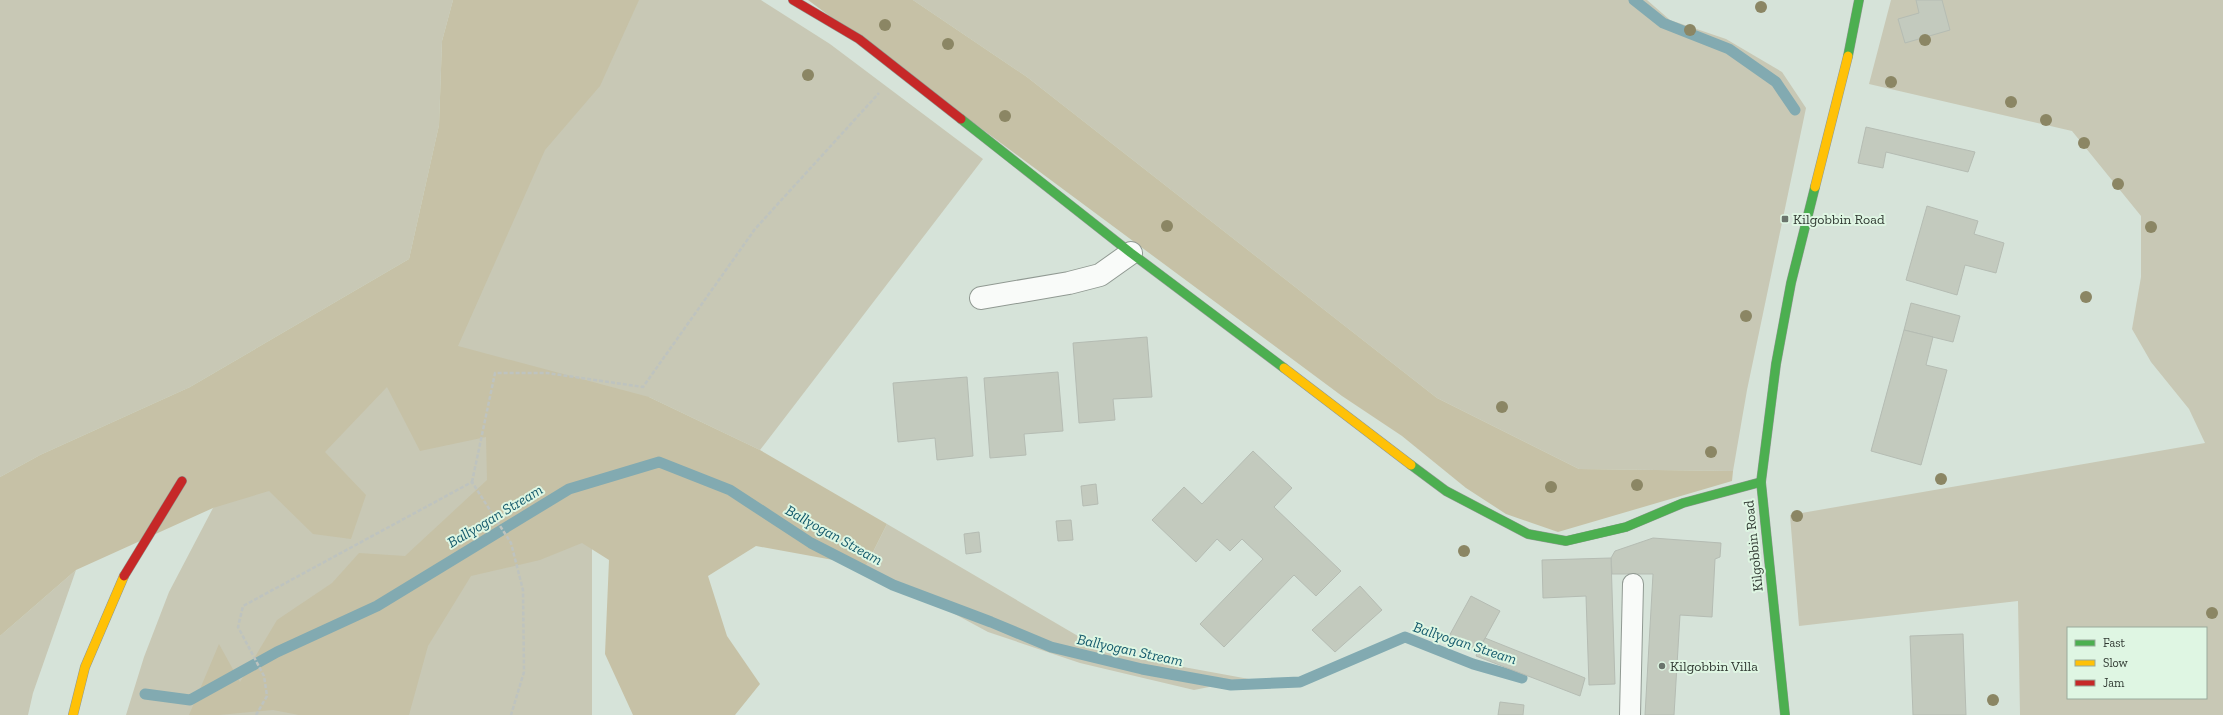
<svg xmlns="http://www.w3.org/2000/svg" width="2223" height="715" font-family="'Zilla Slab',serif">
<rect width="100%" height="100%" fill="#d6e3d9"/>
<!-- green -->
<g fill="#c8c8b5" fill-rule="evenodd">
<polygon points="0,0 453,0 442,41 439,125 409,259 190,387 40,455 0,477"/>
<polygon points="602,0 761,0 830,44 983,159 760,450 649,397 592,491 592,715 126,715 144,657 169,592 213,508 385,381"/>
<polygon points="913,0 1647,0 1670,20 1726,39 1782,72 1806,108 1747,390 1733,471 1579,469 1437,398 1027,77"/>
<path d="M1891 0H2223V715H2020L2018 601 1799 626 1790 515 2205 443 2189 409 2151 362 2132 329 2141 277V216L2072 131 1869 84ZM2068 628H2206V698H2068Z"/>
<polygon points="887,524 1107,653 1249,679 1194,690 1080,663 988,632 866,566"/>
<polygon points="76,570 33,693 28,715 0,715 0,636"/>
</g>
<!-- forest -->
<g fill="#c6c1a6">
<polygon points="453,0 639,0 600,86 545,150 458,346 649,397 760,450 887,524 866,566 756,546 708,576 727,636 760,684 735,715 633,715 605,654 609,560 582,543 540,560 471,576 428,646 409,715 299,715 273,710 219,715 189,715 219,644 240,682 277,620 332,583 359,553 405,556 487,480 486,437 420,451 387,387 325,452 366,495 351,539 313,534 269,491 213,508 76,570 0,636 0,477 40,455 190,387 409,259 439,125 442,41"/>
<polygon points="808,0 913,0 1027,77 1437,398 1579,469 1733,471 1732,481 1558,532 1506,514 1466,488 1402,436 1342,396"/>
</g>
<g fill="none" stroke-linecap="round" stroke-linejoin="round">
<!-- stream -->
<g stroke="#82aab1" stroke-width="11">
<polyline points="1634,0 1663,23 1729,49 1776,82 1795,110"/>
<polyline points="145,694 190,700 277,652 377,606 569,489 659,462 730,490 811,543 893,585 991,622 1051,647 1142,669 1231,685 1300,682 1405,637 1473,664 1522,678"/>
</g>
</g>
<!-- building -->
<g fill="#c3cabe" stroke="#b5bcb3">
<polygon points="1916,0 1942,0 1950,30 1905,43 1898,19 1919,13"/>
<polygon points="1866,127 1975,152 1968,172 1886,152 1883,168 1858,163"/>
<polygon points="1927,206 1978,221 1974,234 2004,243 1996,273 1965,265 1957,295 1906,280"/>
<polygon points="1911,303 1960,316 1953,342 1904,330"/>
<polygon points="1904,330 1933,337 1926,365 1947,370 1921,465 1871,451"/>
<polygon points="1147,337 1152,397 1113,399 1115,420 1079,423 1073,343"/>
<polygon points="1058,372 1063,431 1024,434 1026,455 990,458 984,378"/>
<polygon points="967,377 973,456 937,460 935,438 898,442 893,383"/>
<polygon points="1253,451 1292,488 1274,507 1341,571 1316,596 1294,575 1224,647 1200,624 1263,559 1242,539 1230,551 1217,539 1196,562 1152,520 1184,487 1202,504"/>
<polygon points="1096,484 1098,504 1083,506 1081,486"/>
<polygon points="1071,520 1073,540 1058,541 1056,521"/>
<polygon points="979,532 981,552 966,554 964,534"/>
<polygon points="1653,538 1721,543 1720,557 1715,559 1712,617 1680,615 1674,715 1645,715 1653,574 1612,574 1611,558 1615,551"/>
<polygon points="1611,558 1615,684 1589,685 1586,596 1543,598 1542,560"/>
<polygon points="1360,586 1382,610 1335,652 1312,630"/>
<polygon points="1471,596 1500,611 1477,653 1448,638"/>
<polygon points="1963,634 1966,715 1913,715 1910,636"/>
<polygon points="1485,638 1585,678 1580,696 1476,656"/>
<polygon points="1500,702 1524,705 1523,715 1498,715"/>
</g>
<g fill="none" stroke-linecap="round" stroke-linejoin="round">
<!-- lane casing -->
<g stroke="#909992" stroke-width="22">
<polyline id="lane" points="1630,715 1633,584"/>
</g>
<!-- street casing -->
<g stroke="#909992" stroke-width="24">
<polyline id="street" points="981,298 1069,283 1100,275 1131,253"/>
</g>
<!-- fast casing -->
<g stroke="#909992" stroke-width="10">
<g id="fast">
<polyline points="1848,56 1859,0"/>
<polyline points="961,119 1131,253 1284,368"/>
<polyline points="1411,465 1446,491 1528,534 1566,541 1626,527 1683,503 1761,482"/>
<polyline points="1785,715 1761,482 1776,364 1791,283 1815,187"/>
</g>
</g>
<!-- slow casing -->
<g stroke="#909992" stroke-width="10">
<g id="slow">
<polyline points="1815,187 1848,56"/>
<polyline points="1284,368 1411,465"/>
<polyline points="73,715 85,667 124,576"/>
</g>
</g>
<!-- jam casing -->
<g stroke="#909992" stroke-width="10">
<g id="jam">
<polyline points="793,0 859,39 961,119"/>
<polyline points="124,576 182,481"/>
</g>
</g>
<!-- path -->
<g stroke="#bec3bf" stroke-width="2.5" stroke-dasharray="4 2" stroke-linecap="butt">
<polyline points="472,482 495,373 547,373 643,387 755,229 879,93"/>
<polyline points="256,715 267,696 264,676 238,627 243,606 472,482 511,543 523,590 524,672 511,715"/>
</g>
<!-- lane -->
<use href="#lane" stroke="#f9fbf9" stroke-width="20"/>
<!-- street -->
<use href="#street" stroke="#f9fbf9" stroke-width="22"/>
<!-- fast -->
<use href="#fast" stroke="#4caf50" stroke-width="9"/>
<!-- slow -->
<use href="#slow" stroke="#ffc107" stroke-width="9"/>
<!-- jam -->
<use href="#jam" stroke="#c62828" stroke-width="9"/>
</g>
<!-- trees -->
<g fill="#8b8664">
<circle cx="1761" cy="7" r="6"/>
<circle cx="885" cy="25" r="6"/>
<circle cx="1690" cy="30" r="6"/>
<circle cx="1925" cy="40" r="6"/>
<circle cx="948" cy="44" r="6"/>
<circle cx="808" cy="75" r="6"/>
<circle cx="1891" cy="82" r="6"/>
<circle cx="2011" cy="102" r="6"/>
<circle cx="1005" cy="116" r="6"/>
<circle cx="2046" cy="120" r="6"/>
<circle cx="2084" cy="143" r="6"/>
<circle cx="2118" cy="184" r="6"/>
<circle cx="1167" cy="226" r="6"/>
<circle cx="2151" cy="227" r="6"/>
<circle cx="2086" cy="297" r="6"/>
<circle cx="1746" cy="316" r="6"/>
<circle cx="1502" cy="407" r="6"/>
<circle cx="1711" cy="452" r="6"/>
<circle cx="1941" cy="479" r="6"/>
<circle cx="1637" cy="485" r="6"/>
<circle cx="1551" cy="487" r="6"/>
<circle cx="1797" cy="516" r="6"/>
<circle cx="1464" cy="551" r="6"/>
<circle cx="2212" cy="613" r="6"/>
<circle cx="1993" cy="700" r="6"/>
</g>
<!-- markers -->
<g fill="#6a746c" stroke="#dff6e3" stroke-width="1.5">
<rect x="1781" y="215" width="8" height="8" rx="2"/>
<circle cx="1662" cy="666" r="4"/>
</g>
<g text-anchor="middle" stroke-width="4" stroke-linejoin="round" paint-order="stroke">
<!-- poi labels -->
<g font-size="14" fill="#303932" stroke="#dff6e3" text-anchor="start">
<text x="1793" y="224">Kilgobbin Road</text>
<text x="1670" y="671">Kilgobbin Villa</text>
</g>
<!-- street labels -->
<g font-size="14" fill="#303932" stroke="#dff6e3">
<text transform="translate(1753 546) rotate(-96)" y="5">Kilgobbin Road</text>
</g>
<!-- water labels -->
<g font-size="15" font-style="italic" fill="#13596b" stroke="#dff6e3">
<text transform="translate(495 516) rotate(-31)" y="5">Ballyogan Stream</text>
<text transform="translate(834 535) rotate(29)" y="5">Ballyogan Stream</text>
<text transform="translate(1465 643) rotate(18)" y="5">Ballyogan Stream</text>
<text transform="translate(1130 650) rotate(12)" y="5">Ballyogan Stream</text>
</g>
</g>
<!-- legend -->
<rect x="2067" y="627" width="140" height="72" fill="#dff6e3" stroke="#99aa9c"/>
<rect x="2075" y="640" width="20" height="6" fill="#4caf50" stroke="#99aa9c"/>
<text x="2103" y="647" font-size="12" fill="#303932">Fast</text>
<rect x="2075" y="660" width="20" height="6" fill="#ffc107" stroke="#99aa9c"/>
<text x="2103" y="667" font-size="12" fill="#303932">Slow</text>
<rect x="2075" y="680" width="20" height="6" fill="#c62828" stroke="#99aa9c"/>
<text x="2103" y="687" font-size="12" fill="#303932">Jam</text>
</svg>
